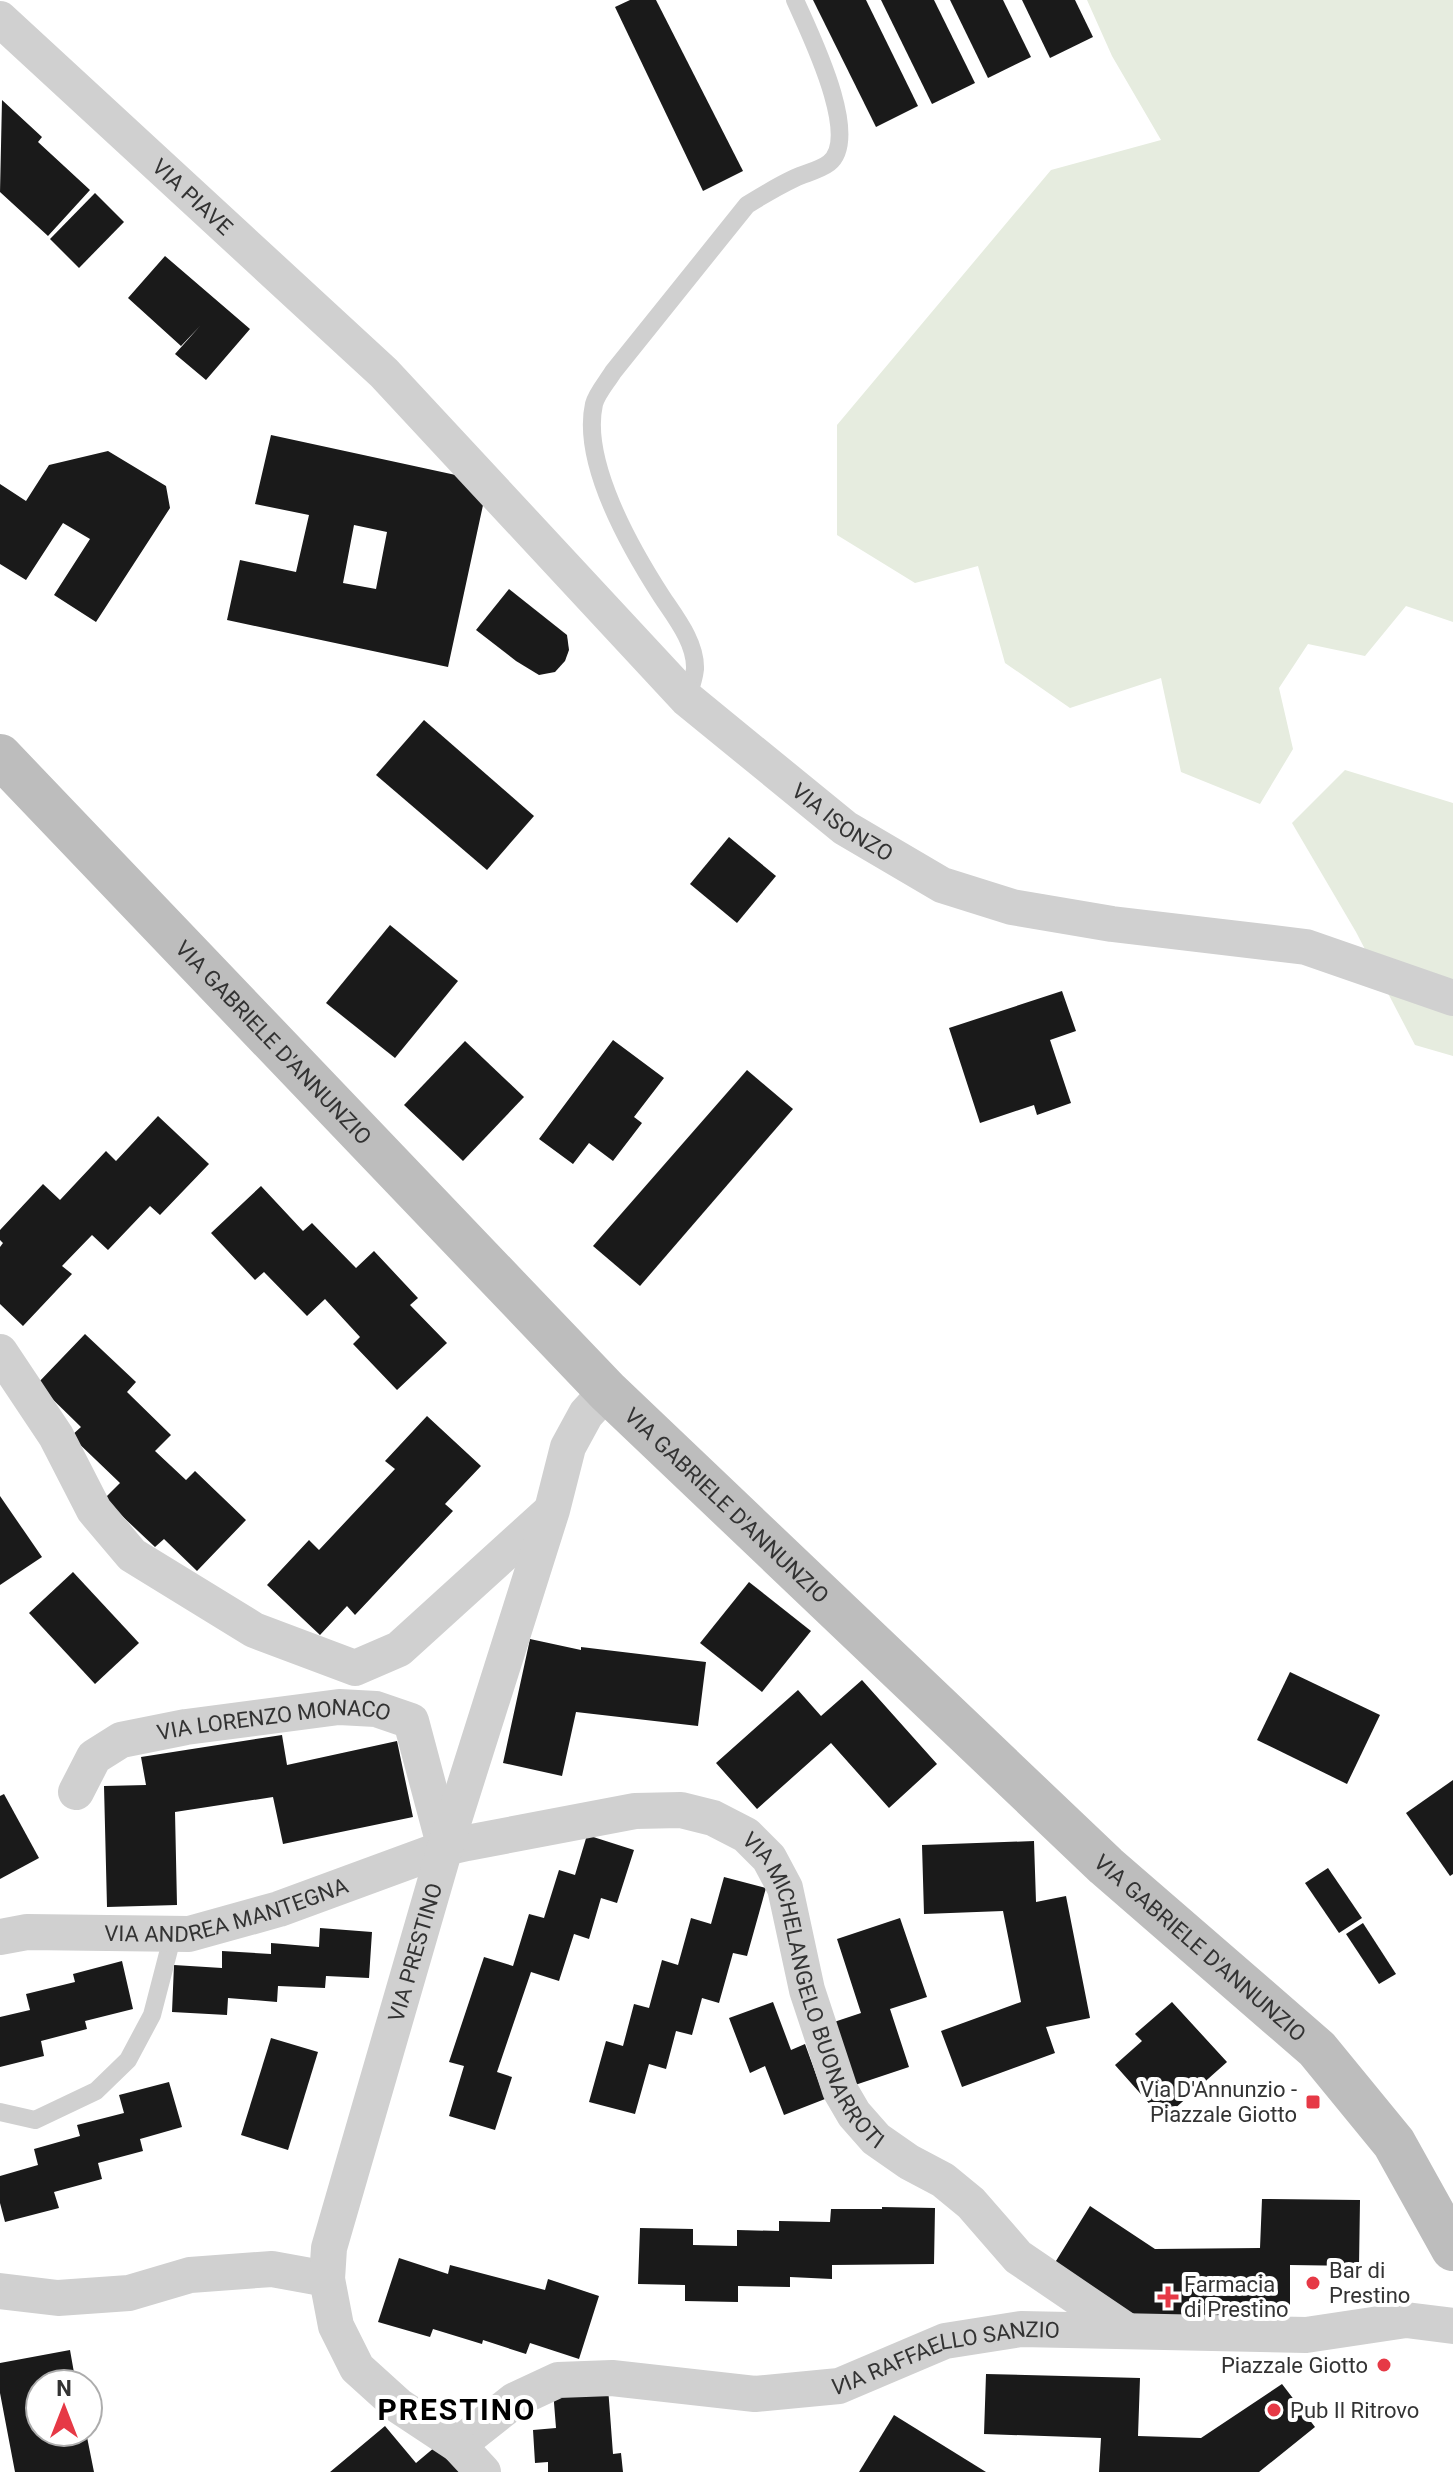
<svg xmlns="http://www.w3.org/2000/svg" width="1453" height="2472" font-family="Roboto,sans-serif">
<rect width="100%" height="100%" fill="#fff"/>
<!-- green -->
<g fill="#e6ecdf">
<polygon points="1087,0 1453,0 1453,622 1406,606 1365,656 1308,644 1279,688 1293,749 1260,804 1181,772 1161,678 1070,708 1005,663 978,566 915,583 837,535 837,425 1051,170 1161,140 1112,56"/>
<polygon points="1345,770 1453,803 1453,1056 1415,1045 1356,932 1292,823"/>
</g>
<!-- building -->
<g fill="#1a1a1a" fill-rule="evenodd">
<polygon points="630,0 656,0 743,171 703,191 615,7"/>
<polygon points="813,0 866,0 918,106 876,127"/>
<polygon points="881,0 934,0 975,83 932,104"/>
<polygon points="950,0 1003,0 1031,57 988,78"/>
<polygon points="1022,0 1075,0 1093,37 1050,58"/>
<polygon points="2,100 42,137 38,142 90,190 48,236 0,192"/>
<polygon points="95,193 124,222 79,268 50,239"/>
<polygon points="165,256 250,329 206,380 175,354 200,326 181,346 128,298"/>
<path d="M271 435 488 482 448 667 227 620 240 560 296 572 309 515 255 504ZM354 525 387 532 376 589 343 583Z"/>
<polygon points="108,451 166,486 170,508 96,622 54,595 90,539 63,523 26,580 0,564 0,484 26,501 49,465"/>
<polygon points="509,589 567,635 569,650 565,661 555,672 539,675 516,661 476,630"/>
<polygon points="424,720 534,816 487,870 376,775"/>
<polygon points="729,837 776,876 737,923 690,884"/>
<polygon points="390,925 458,981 395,1058 326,1003"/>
<polygon points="1062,991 1076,1031 1050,1040 1071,1103 1037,1115 1034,1105 980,1123 949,1028"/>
<polygon points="613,1040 664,1078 634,1117 642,1123 613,1161 589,1143 573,1164 539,1139"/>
<polygon points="465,1041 524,1097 463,1161 404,1105"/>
<polygon points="747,1070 793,1109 640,1286 593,1246"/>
<polygon points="158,1116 209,1164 160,1215 150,1206 108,1250 92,1235 62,1266 72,1274 23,1326 0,1304 0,1247 3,1243 0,1240 0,1230 43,1184 60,1200 106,1151 116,1161"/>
<polygon points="261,1186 303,1231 312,1223 356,1268 374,1251 418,1298 410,1305 447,1343 397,1390 353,1344 360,1337 325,1299 307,1316 264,1272 255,1280 211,1233"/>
<polygon points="85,1334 136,1382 127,1392 171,1435 155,1451 186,1480 195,1471 246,1520 197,1571 164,1539 155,1547 104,1499 120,1483 71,1436 81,1427 37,1384"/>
<polygon points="427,1416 481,1466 445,1504 453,1511 355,1615 347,1606 320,1635 267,1585 309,1540 319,1550 395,1469 385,1461"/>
<polygon points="0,1496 42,1557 0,1585"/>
<polygon points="73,1572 139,1643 95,1684 29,1613"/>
<polygon points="749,1582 811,1631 762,1692 700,1643"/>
<polygon points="530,1639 581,1650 581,1647 706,1662 698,1726 576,1712 562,1776 503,1763"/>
<polygon points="1290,1672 1380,1715 1347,1784 1257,1740"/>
<polygon points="862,1680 937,1764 889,1808 831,1743 757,1809 716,1763 798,1690 821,1716"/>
<polygon points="282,1735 287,1765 397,1741 413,1817 283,1844 273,1797 175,1812 177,1905 107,1907 104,1786 146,1785 141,1757"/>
<polygon points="1453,1780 1453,1874 1450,1876 1406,1813"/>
<polygon points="4,1794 39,1858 0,1879 0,1796"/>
<polygon points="587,1835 634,1850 617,1903 601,1898 589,1939 574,1934 559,1981 531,1972 497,2072 512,2077 495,2130 449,2116 464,2066 449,2062 484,1957 513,1966 529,1914 544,1918 559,1870 575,1875"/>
<polygon points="1034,1841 1036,1902 1066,1896 1090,2018 1046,2027 1055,2053 962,2087 941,2031 1021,2002 1003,1911 924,1914 922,1845"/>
<polygon points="1328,1868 1362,1918 1339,1933 1305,1883"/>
<polygon points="724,1877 766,1888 747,1956 733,1953 719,2003 702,1998 692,2035 676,2031 666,2069 649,2064 635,2114 589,2102 606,2041 623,2046 634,2004 649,2008 662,1960 678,1965 691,1918 711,1924"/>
<polygon points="900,1918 927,1997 890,2009 909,2067 852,2086 831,2023 861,2013 837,1939"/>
<polygon points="1363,1923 1396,1974 1379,1984 1346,1934"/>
<polygon points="320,1928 372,1932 369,1978 326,1976 325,1988 278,1986 277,2002 228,1998 227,2015 172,2012 174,1965 222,1968 222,1951 271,1954 271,1943 319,1947"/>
<polygon points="122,1961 133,2009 85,2021 87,2029 41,2041 44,2056 0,2067 0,2017 30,2010 26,1994 75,1982 73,1974"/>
<polygon points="773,2002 791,2050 805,2044 825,2099 784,2115 765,2066 750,2073 729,2018"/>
<polygon points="1172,2002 1227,2062 1163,2119 1115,2065 1142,2041 1135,2034"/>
<polygon points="271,2038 318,2052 288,2150 241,2135"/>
<polygon points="169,2082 182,2127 140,2139 143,2151 98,2163 102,2179 54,2192 59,2208 5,2222 0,2203 0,2176 38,2165 34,2149 80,2136 77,2125 124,2113 119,2095"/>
<polygon points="1262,2199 1360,2200 1359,2266 1290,2265 1290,2320 1135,2321 1051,2269 1090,2206 1155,2249 1260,2248"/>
<polygon points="882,2207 935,2208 934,2264 832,2265 832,2279 790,2277 790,2287 738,2286 738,2302 685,2301 685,2285 638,2284 640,2228 693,2229 693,2245 737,2246 737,2230 779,2231 779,2221 830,2222 831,2209 882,2209"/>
<polygon points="399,2258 448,2274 450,2265 545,2290 548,2279 599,2296 579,2359 530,2343 526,2354 483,2340 482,2344 433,2329 430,2337 378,2322"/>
<polygon points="70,2350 76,2384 40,2384 40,2432 86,2432 94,2472 15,2472 0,2393 0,2363"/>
<polygon points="986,2374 1140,2378 1138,2436 1201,2438 1282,2384 1315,2427 1259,2472 1099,2472 1101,2438 984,2434"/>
<polygon points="608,2387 613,2454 621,2453 623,2472 548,2472 548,2462 535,2463 533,2430 556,2428 553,2390"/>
<polygon points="894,2415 986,2472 859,2472"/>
<polygon points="385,2426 416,2463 435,2447 462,2472 330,2472"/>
</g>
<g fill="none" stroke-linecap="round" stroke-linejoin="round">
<!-- lane -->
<g stroke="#d0d0d0" stroke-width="18">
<path d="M687 699C690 690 694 679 695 669 696 643 676 618 662 597 631 549 581 462 594 404 597 393 607 382 613 372L747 205C763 195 778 186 795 178 806 173 820 170 829 163 862 137 808 30 795 0"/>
<polyline points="0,2112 35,2120 96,2091 128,2060 152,2015 173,1934"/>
</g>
<!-- street -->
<g stroke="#d0d0d0" stroke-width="36">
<path id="s1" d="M0 19 384 373 687 699 845 828 942 885 1012 907 1112 924 1306 947 1453 998"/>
<polyline points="0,1352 56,1436 94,1510 132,1555 254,1630 355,1668 399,1649 551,1511"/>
<path id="s2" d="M76 1792 94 1757 121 1740 186 1727 339 1707 376 1709 411 1721 445 1848"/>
<path id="s3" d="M0 1937 27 1932 189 1934 279 1909 445 1848 467 1843 635 1811 681 1810 713 1818 746 1835 769 1858 785 1888 807 1990 840 2090 854 2114 876 2139 909 2162 943 2180 971 2203 1018 2257 1127 2331"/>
<polyline points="0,2291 58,2298 129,2293 190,2275 272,2269 327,2279"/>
<path id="s4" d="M458 2445 515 2400 558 2380 612 2378 755 2394 839 2386 945 2341 1021 2329 1306 2335 1406 2320 1453 2326"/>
<path id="s5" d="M483 2472 458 2445 399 2406 357 2368 336 2326 327 2279 329 2248 445 1848 552 1510 568 1447 586 1414 607 1391"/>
</g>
<!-- secondary -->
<path stroke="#bdbdbd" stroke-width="44" id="s6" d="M0 756 607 1391 1106 1866 1317 2049 1394 2143 1453 2249"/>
</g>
<!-- markers -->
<g fill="#e63946" stroke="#fff" stroke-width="3">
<rect x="1305" y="2094" width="16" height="16" rx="4"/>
<circle cx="1313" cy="2283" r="8"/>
<path d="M1164 2285h8v8h8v8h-8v8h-8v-8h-8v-8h8z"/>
<circle cx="1384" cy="2365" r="8"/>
<circle cx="1274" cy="2410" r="8"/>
</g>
<g text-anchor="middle" stroke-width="8" stroke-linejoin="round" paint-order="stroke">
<!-- street labels -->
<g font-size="22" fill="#333" stroke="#fff">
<text dy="8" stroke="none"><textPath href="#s1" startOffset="262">VIA PIAVE</textPath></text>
<text dy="8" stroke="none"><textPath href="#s1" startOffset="1166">VIA ISONZO</textPath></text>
<text dy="8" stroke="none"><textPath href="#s6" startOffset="396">VIA GABRIELE D'ANNUNZIO</textPath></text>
<text dy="8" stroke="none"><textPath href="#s6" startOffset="1044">VIA GABRIELE D'ANNUNZIO</textPath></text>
<text dy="8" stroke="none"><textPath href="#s2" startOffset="226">VIA LORENZO MONACO</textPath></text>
<text dy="8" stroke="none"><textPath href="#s3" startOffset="230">VIA ANDREA MANTEGNA</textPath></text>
<text dy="8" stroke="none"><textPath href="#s6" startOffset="1692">VIA GABRIELE D'ANNUNZIO</textPath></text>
<text dy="8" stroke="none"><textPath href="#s5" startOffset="598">VIA PRESTINO</textPath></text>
<text dy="8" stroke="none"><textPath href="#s3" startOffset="942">VIA MICHELANGELO BUONARROTI</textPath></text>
<text dy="8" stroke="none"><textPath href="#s4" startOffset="514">VIA RAFFAELLO SANZIO</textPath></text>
</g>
<!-- poi labels -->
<g font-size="22" fill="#333" stroke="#fff" text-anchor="start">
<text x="1297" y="2097" text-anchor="end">Via D'Annunzio -<tspan x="1297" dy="25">Piazzale Giotto</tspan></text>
<text x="1329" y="2278">Bar di<tspan x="1329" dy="25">Prestino</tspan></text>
<text x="1184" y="2292">Farmacia<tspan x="1184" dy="25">di Prestino</tspan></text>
<text x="1368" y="2373" text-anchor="end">Piazzale Giotto</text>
<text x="1290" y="2418">Pub Il Ritrovo</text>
</g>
<!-- district labels -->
<g font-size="30" font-weight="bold" letter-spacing="2" fill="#000" stroke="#fff">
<text x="457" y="2420">PRESTINO</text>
</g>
</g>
<!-- north arrow -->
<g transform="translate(64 2408)"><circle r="38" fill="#ffffff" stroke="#adadad" stroke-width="2"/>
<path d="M0-6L14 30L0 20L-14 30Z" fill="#e63946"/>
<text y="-12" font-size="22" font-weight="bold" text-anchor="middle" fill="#333333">N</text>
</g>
</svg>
